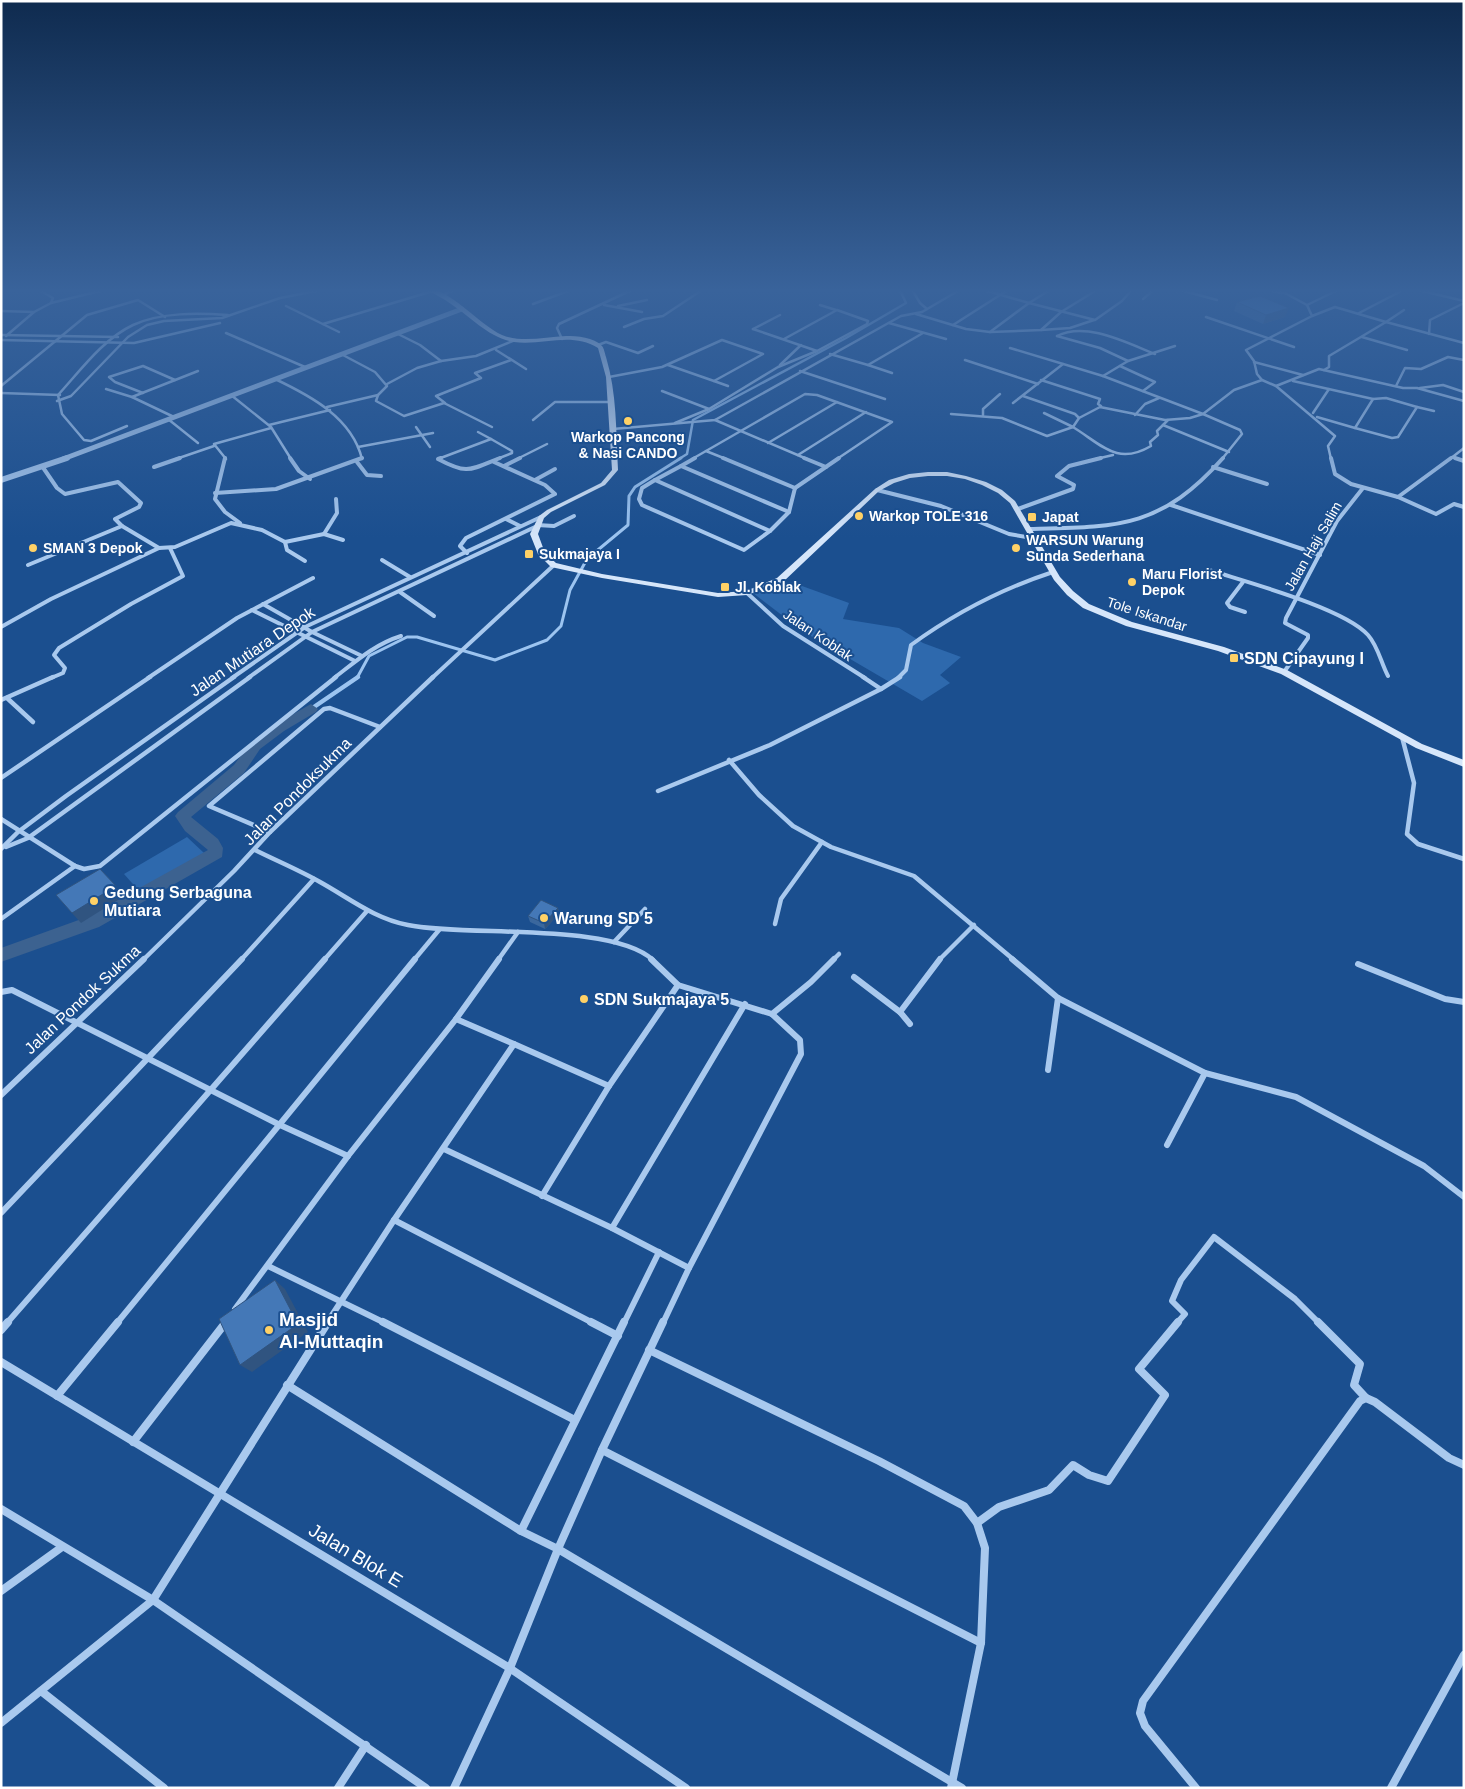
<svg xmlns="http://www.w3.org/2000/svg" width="1465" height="1789" font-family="Helvetica,sans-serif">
<rect width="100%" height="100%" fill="#1b4f8f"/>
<!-- green -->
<g fill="#2e69ad">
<polygon points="791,582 849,603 843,619 899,628 923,643 961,657 940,675 950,683 922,701 804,632 749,590"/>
<polygon points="187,837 204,853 140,892 124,874"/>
</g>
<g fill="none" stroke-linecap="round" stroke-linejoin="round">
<!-- stream-far2 -->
<polyline stroke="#9cc4f0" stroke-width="2.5" points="679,459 687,454 693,420 846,338 906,303 899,288"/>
<!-- stream-far1 -->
<polyline stroke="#9cc4f0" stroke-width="3" points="357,678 369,656 407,637 417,637 495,660 547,640 561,626 570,590 587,559 628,525 629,496 635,487 681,458"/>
<!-- stream -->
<polyline stroke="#9cc4f0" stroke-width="4.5" points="311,709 358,677"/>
<!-- canal -->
<polygon fill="#3c6290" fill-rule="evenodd" points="311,704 318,709 316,712 284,731 260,749 244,773 191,817 218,839 223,848 222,857 99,927 1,962 1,948 87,917 208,850 185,831 175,816 178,812 234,765 250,743 274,725"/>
<!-- minor-far4 -->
<g stroke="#a9c9ee" stroke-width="2.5">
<polyline points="2,288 39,290 53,298 51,303"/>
<polyline points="557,288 568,291 576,288"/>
<polyline points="725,288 745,290 769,288"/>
<polyline points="911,288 920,303 927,309"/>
<polyline points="1165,288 1177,291"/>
<polyline points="1173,288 1217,300"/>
<polyline points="1259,288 1282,293"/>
<polyline points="1281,288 1281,291 1307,305 1312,316 1246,350 1254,361 1257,374 1262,380 1276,386 1335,436 1328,446 1331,459"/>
<polyline points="1410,288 1464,301"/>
<polyline points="441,296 458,288"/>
<polyline points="1143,299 1156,288"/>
<polyline points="1029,303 1095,320 1122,301 1130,292 1130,288"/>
<polyline points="1029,303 1053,288"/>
<polyline points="533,304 568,291"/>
<polyline points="604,305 642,312"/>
<polyline points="820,305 836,310"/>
<polyline points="1307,305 1342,288"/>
<polyline points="286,306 339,332"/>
<polyline points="618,306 647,300"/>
<polyline points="1,311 34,312"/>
<polyline points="1359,313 1407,288"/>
<polyline points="916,314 966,329 990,332 1029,303 977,288"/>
<polyline points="1312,316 1335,307 1386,322 1329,356 1329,367 1324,370"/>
<polyline points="1206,317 1294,347"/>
<polyline points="1386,322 1464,343"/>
<polyline points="1386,322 1404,310"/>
<polyline points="889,323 946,339"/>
<polyline points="323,324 443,288"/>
<polyline points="953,325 1011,288"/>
<polyline points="624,327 644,319 663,316 705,288"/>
<polyline points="753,329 817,351"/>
<polyline points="753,329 780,315"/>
<polyline points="1041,330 1070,328 1094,320"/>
<polyline points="990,332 1041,330 1061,312 1100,288"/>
<polyline points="226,333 305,367"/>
<polyline points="396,333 420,345 441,361"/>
<polyline points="1429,334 1430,320 1464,303"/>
<polyline points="1,335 118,337"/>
<polyline points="6,336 34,312 51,303 112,288"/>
<path d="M1057 336C1086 321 1127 343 1155 354"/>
<polyline points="1057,336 1100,348 1128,361"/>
<polyline points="1362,337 1407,350"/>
<polyline points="562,339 557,328 559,324 636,288"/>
<polyline points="1,340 134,343 220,323"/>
<polyline points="598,345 606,342 638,353 653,346"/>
<polyline points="1010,348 1103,376 1203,414 1190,418 1165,420 1100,407 1079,418"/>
<polyline points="496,350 526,369"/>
<polyline points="830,354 868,365 923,333"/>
<polyline points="965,360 1038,384"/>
<polyline points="1254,362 1303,375"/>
<polyline points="780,365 801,345"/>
<polyline points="868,365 892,373"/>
<polyline points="1120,366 1155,382 1143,391"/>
<polyline points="800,371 885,399"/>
<polyline points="1103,376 1128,361 1175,346"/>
<polyline points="609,377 662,367 722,340 763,354 714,381 668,365"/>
<path d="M275 379C311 396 352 418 362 459"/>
<polyline points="1041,380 1100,399 1098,404 1101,406"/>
<polyline points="714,381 728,386"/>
<polyline points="1293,381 1373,399"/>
<polyline points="387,384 417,368 441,361 476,356 515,340"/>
<polyline points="1,386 87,315 138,300 165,317"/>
<polyline points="1276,386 1319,369 1403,388 1417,388 1464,401"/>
<polyline points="1396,386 1405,368 1421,369 1448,357 1464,360"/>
<polyline points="1420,388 1443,385 1464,392"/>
<polyline points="106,389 132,397 174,417"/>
<polyline points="662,391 709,409 778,367 817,351 867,324 868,321 837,310 784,339"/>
<polyline points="1,393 60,395"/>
<polyline points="143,393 115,382 109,377 143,366 175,380"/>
<polyline points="231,395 271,427 291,459"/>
<polyline points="378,395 376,401 404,416 444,403 492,427"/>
<path d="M1023 396 1075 414 1079 418 1073 427C1102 445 1117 466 1151 446L1150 442 1158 435 1157 431 1168 420"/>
<polyline points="132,397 198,371"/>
<polygon points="1386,398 1417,407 1398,437 1392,438 1355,428 1373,399"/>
<polyline points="57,401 71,396 128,337 147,325 164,321 222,318 280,298 331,288"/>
<polyline points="445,403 436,396 481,378 475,373 511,360"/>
<polyline points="1013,403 1063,364"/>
<polyline points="327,407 378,395 387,386 375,372 341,354"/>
<polyline points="1417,407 1434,411"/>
<polyline points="1044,413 1073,427"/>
<polyline points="1313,413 1329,389"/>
<polyline points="951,414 1002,418 1047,436 1073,427"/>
<polyline points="983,415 983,409 1000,394"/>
<polyline points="1135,415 1145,404 1159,398"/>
<polyline points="1317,417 1355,428"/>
<polyline points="168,419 198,443"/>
<polyline points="533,420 555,402 611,402"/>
<polyline points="715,420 807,459"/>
<polyline points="675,423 709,409"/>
<polyline points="269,425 330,410"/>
<polyline points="1163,425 1229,452"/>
<path d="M127 426 91 441 84 440 62 414 58 395C80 371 103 339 133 325 161 312 198 313 228 315"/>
<polyline points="416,427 430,447"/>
<polyline points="613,429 715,420 901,316 922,312 963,288"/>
<polyline points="478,432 491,439"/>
<polyline points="491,439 512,451 512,453 497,459"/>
<polyline points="768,443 837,402"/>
<polyline points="358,447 433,433"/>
<polyline points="798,455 866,412"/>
<polyline points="1452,457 1458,459"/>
<polyline points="176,459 214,446"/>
<polyline points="226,459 214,444 271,428"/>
<polyline points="438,459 491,439"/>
<polyline points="517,459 547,444"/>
<polyline points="692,459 706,451"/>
<polyline points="726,459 706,451 805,394 817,395 892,422 837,459"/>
<polyline points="1096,459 1113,455"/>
<polyline points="1222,459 1242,434 1240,430 1203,414 1234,390 1262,380"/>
<polyline points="1450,459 1464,448"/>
</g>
<!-- minor-far3 -->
<g stroke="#a9c9ee" stroke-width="4">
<polyline points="225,458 215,499 225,512 240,523"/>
<polyline points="290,458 299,471 310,479"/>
<path d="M441 458 438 459C468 475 470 470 500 458"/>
<polyline points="695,458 681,466 789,512"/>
<polyline points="723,458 795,488"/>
<polyline points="804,458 826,467"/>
<polyline points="1331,458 1335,474 1351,484 1398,497 1436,514 1454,504 1464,507"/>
<polyline points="1455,458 1464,461"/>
<polyline points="357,462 367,475 381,476"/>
<polyline points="42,466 57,488 65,494 118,482 141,503 139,507 115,519 122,526"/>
<polyline points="504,466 520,458"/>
<polyline points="681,466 655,480 770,531"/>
<polyline points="154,467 180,458"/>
<polyline points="1213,467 1267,484"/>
<polyline points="535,480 555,469"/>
<polyline points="655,480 642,488 639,499 642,505 744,550 770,531 789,512 795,488"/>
<polyline points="795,488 839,458"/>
<polyline points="877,490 941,506 1009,534 1032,538"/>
<polyline points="215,493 276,489 362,458"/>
<polyline points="1398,497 1451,458"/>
<polyline points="1171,505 1320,555"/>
<polyline points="1018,509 1073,489 1074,485 1057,476 1069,466 1101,458"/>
<polyline points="506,519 520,526"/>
<polyline points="537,525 554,526 574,516"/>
<path d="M1029 529C1117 527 1160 529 1223 458"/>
<polyline points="324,534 337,513 336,499"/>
<polyline points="285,542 287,550 305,561"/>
<polyline points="467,553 460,546 466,538 555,494 545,485 494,462"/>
<polyline points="382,560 410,577"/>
<polyline points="28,565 122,526 159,548 175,547 231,523 262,530 285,542 324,534 343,540"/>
<path d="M1209 570C1246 582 1344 608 1368 635 1378 646 1381 663 1388 676"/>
<polyline points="1243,582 1227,603 1230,607 1245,612"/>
<polyline points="400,592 434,616"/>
<polyline points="747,593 783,626 865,678"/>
<polyline points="263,604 312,632 362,656"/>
<polyline points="252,610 355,661"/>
<polyline points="1,627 51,599 159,548"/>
<polyline points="1284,672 1308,638 1308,635 1285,623 1286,618 1337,521 1363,488"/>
<polyline points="51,678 63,673 65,668 54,655 59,648 131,604 183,576 170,548"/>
<polyline points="148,678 237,618 313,578"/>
<polyline points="232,678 305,627 541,517"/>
<polyline points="248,678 312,632 535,527"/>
<path d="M334 678C355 662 375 644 401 636"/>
<polyline points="432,678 554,565"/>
<path d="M898 678 906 670 911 645C955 613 1001 589 1053 572"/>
</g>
<!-- minor-far2 -->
<g stroke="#a9c9ee" stroke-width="4.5">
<polyline points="863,677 881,689"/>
<polyline points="7,698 33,722"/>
<polyline points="1,700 53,677"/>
<polyline points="1402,737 1414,783 1407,834 1418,844 1464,859"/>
<polyline points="729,760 759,795 793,826 831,847 914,876 1014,960"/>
<polyline points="1,778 150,677"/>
<polyline points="658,791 770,745 881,689 900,677"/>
<polyline points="1,819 75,866 84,869 100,866 336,677"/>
<polyline points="270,832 209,806 324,709 330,708 380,727"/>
<polyline points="6,847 28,838 250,677"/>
<polyline points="1,849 18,832 66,796 234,677"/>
<path d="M255 850C277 861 299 870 320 882 349 898 375 919 408 925 466 937 613 922 653 960"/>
<polyline points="1,919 75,866"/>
<polyline points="775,924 781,899 822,842"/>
<polyline points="614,942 645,909"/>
<polyline points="143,960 234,871 270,832 433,677"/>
<polyline points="241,960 314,879"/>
<polyline points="324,960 367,911"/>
<polyline points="414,960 439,930"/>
<polyline points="498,960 518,932"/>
<polyline points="833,960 839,954"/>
<polyline points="939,960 974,925"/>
</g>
<!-- minor-far1 -->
<g stroke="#a9c9ee" stroke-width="6">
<polyline points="651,959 678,985 772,1014 800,1040 801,1054 689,1268 663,1323"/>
<polyline points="1012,959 1058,998 1205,1073 1296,1097 1424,1166 1464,1197"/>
<polyline points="1358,964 1445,999 1464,1002"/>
<polyline points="854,977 900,1012"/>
<polyline points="1,992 12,990 280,1125 348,1156"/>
<polyline points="772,1014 811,982 834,959"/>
<polyline points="910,1024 900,1012 940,959"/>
<polyline points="514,1044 609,1086"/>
<polyline points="1048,1070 1058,998"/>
<polyline points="1,1095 144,959"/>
<polyline points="1167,1145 1205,1073"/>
<polyline points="444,1149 612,1228 689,1268"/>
<polyline points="542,1196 609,1086 678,985"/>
<polyline points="1,1213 242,959"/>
<polyline points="394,1220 593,1323"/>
<polyline points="612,1228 745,1004"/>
<polyline points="268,1266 385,1323"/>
<polyline points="235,1309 348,1156 456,1019 499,959"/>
<polyline points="7,1323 325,959"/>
<polyline points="117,1323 415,959"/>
<polyline points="327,1323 394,1220 514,1044 456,1019"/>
<polyline points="624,1323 659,1252"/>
<polyline points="1177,1323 1185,1314 1172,1301 1181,1280 1214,1237 1295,1299 1319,1323"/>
</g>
<!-- minor -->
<g stroke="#a9c9ee" stroke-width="8">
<polyline points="383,1322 575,1420"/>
<polyline points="591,1322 618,1336"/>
<polyline points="1318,1322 1360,1364 1354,1385 1366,1398"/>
<polyline points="1,1330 8,1322"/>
<polyline points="649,1350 879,1461 964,1506 977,1523 985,1548 981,1643 951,1788"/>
<polyline points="1,1362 508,1667 686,1788"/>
<polyline points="287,1385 521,1531 558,1549 962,1788"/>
<polyline points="57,1396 118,1322"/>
<polyline points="133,1442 226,1322"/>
<polyline points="602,1450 981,1643"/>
<polyline points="1,1509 153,1600 328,1322"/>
<polyline points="977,1523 999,1507 1049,1490 1073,1465 1089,1475 1108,1481 1165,1395 1139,1369 1178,1322"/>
<polyline points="521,1531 624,1322"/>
<polyline points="1,1591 62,1547"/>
<polyline points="41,1691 164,1788"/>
<polyline points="1,1723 153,1600 426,1788"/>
<polyline points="338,1788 366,1745"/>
<polyline points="454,1788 510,1668 558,1549 602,1450 663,1322"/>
<polyline points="1196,1788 1145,1726 1140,1713 1143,1701 1360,1401 1366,1398 1375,1402 1449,1458 1464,1465"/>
<polyline points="1391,1788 1464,1655"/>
</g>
<!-- tertiary-far1 -->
<polyline stroke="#a9c9ee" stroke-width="5" points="63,459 462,309"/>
<!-- tertiary -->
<polyline stroke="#a9c9ee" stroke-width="6" points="1,480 67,458"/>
<!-- secondary -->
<path fill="#d6e6fa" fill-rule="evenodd" d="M425 288C450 288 478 324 502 335 522 343 545 337 566 336 577 336 594 337 602 346 604 348 605 354 606 357 617 393 616 432 618 470L605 485 551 512 544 518 538 534 545 553 556 563 602 574 718 593 746 591 777 578 875 489 889 480 909 474 928 472H947L966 476 986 482 1002 490 1015 501 1060 577 1073 591 1089 604 1132 622 1224 647 1287 670 1422 744 1464 760V767L1416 748 1281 674 1218 651 1126 626 1083 608 1067 595 1054 580 1010 503 998 493 982 485 965 479 947 476H928L910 478 894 483 879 491 783 582 747 595 718 597 602 578 551 567 538 554 530 534 539 516 547 510 601 483 612 470 606 377 598 348C571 331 543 346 514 342 489 338 471 317 451 304 443 298 433 294 425 288Z"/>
</g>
<!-- wall -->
<g fill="#3a679d">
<polygon points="1237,302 1285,317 1263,324 1234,311"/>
<polygon points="558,908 559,914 545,929 530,922 528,916"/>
</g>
<!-- shaded-wall -->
<g fill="#305480">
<polygon points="1289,308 1285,317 1263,324 1266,315"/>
<polygon points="116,886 124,896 81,923 72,913"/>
<polygon points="558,908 559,914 545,929 544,923"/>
<polygon points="275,1280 285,1289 308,1332 252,1372 240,1365"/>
</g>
<!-- building -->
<g fill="#4478b7" stroke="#305480">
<polygon points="1260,296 1289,308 1266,315 1237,302"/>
<polygon points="100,869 116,886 72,913 56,895"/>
<polygon points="541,900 558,908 544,923 528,916"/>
<polygon points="275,1280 298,1324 240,1365 219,1319"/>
</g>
<!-- sky -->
<linearGradient id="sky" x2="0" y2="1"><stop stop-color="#0f2b4f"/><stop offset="0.54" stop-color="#39639b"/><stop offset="1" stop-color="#39639b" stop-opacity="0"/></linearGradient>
<rect width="1465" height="538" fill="url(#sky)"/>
<!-- markers -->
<g fill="#ffd166" stroke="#1b4f8f" stroke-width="2">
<circle cx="628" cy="421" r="5"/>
<circle cx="859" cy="516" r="5"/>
<rect x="1027" y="512" width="10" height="10" rx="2.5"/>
<circle cx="33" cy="548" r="5"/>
<circle cx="1016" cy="548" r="5"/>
<rect x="524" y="549" width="10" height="10" rx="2.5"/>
<circle cx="1132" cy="582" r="5"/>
<rect x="720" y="582" width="10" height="10" rx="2.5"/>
<rect x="1229" y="653" width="10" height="10" rx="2.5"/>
<circle cx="94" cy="901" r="5"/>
<circle cx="544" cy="918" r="5"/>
<circle cx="584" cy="999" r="5"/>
<circle cx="269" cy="1330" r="5"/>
</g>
<g text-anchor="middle" stroke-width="4" stroke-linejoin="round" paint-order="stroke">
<!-- far-poi labels -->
<g font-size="14" font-weight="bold" fill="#fff" stroke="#1b4f8f" text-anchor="start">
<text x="628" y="442" text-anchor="middle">Warkop Pancong<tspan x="628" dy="16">&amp; Nasi CANDO</tspan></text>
<text x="869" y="521">Warkop TOLE 316</text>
<text x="1042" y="522">Japat</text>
<text x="1026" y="545">WARSUN Warung<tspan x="1026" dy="16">Sunda Sederhana</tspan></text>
<text x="43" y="553">SMAN 3 Depok</text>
<text x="539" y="559">Sukmajaya I</text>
<text x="1142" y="579">Maru Florist<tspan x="1142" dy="16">Depok</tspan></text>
<text x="735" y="592">Jl. Koblak</text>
</g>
<!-- far-street labels -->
<g font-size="14" fill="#fff" stroke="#1b4f8f">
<text transform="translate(1313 546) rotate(-60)" y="5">Jalan Haji Salim</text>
<text transform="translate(1147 614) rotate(18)" y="5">Tole Iskandar</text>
<text transform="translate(818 635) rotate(34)" y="5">Jalan Koblak</text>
</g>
<!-- street labels -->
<g font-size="16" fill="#fff" stroke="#1b4f8f">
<text transform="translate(252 651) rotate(-34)" y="6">Jalan Mutiara Depok</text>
<text transform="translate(297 791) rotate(-45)" y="6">Jalan Pondoksukma</text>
<text transform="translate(82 999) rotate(-43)" y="6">Jalan Pondok Sukma</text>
</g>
<!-- poi labels -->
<g font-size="16" font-weight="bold" fill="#fff" stroke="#1b4f8f" text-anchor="start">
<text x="1244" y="664">SDN Cipayung I</text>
<text x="104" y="898">Gedung Serbaguna<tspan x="104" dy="18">Mutiara</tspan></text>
<text x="554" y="924">Warung SD 5</text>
<text x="594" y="1005">SDN Sukmajaya 5</text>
</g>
<!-- near-poi labels -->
<g font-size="19" font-weight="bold" fill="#fff" stroke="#1b4f8f" text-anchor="start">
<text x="279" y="1326">Masjid<tspan x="279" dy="22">Al-Muttaqin</tspan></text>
</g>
<!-- near-street labels -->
<g font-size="19" fill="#fff" stroke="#1b4f8f">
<text transform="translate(356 1555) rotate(31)" y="7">Jalan Blok E</text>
</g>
</g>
<!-- border -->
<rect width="1465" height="1789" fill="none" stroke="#ffffff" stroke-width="5"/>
</svg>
